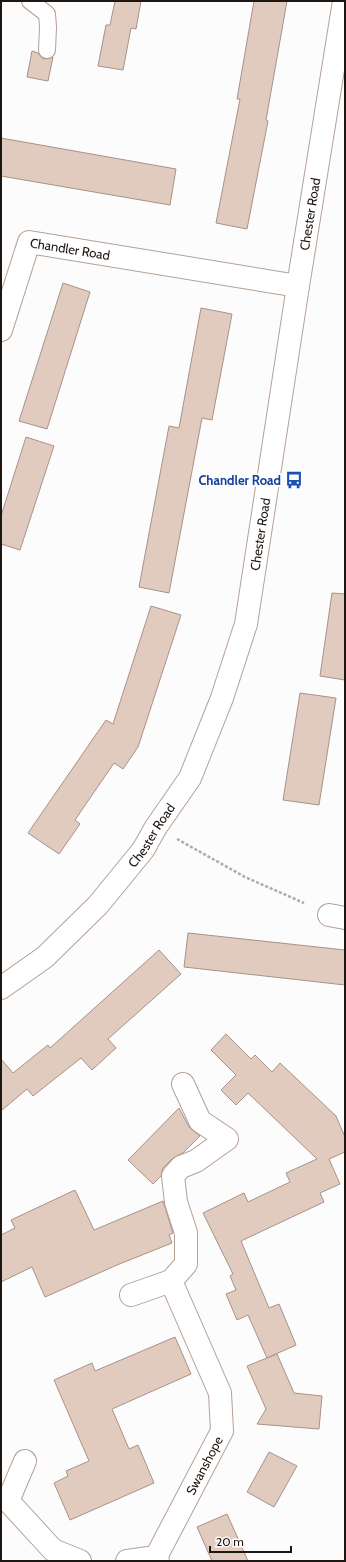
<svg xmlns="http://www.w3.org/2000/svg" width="346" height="1562" font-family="Cabin,sans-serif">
<rect width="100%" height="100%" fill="#fcfcfc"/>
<!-- building -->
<g fill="#e1cabe" stroke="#a99287">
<polygon points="115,1 141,1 136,29 131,28 123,70 98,66 106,25 110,25"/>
<polygon points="254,1 287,1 266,120 268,121 247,229 216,223 240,99 237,99"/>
<polygon points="32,51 38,53 42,58 46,59 53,57 48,81 27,77"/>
<polygon points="1,138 176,169 170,205 1,176"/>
<polygon points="63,283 90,292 47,429 19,421"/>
<polygon points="201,308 232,314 212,420 202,418 169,593 139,587 169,426 179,428"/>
<polygon points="26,437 54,446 20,550 1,544 1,516"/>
<polygon points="332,593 345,594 345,680 320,676"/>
<polygon points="151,606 181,615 138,747 123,769 114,763 75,820 80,824 59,854 28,833 106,720 113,724"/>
<polygon points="300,693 336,698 319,805 283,800"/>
<polygon points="188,933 345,950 345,985 184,967"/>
<polygon points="159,950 181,974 108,1039 116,1048 92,1070 81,1058 33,1096 27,1089 1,1111 1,1059 13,1073 48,1045 50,1048"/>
<polygon points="226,1034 251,1059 255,1055 272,1072 280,1063 336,1116 345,1137 345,1152 329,1159 340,1184 320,1193 324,1202 241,1241 269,1308 279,1304 296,1345 267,1358 248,1315 237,1320 226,1294 236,1290 230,1276 233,1274 203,1213 244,1193 248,1202 290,1182 286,1173 317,1159 248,1093 236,1105 221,1090 236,1075 211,1050"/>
<polygon points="179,1108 189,1127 200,1136 184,1152 172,1159 163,1168 161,1176 153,1184 128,1160"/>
<polygon points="75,1190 94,1230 163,1201 173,1233 169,1235 172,1243 117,1265 45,1297 32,1267 1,1282 1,1235 15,1228 11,1220"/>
<polygon points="175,1337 191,1374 112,1409 129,1449 138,1445 154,1483 70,1520 54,1483 68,1476 66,1471 89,1461 54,1380 92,1363 95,1371"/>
<polygon points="277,1354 294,1393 322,1396 319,1429 257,1424 266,1409 247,1366"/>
<polygon points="269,1452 297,1466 274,1507 247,1492"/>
<polygon points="227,1514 248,1561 212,1561 197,1527"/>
</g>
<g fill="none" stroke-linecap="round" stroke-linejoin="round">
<!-- service casing -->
<g stroke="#b6a094" stroke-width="18">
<polyline id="service" points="30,1 47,14 48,27 47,50"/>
</g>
<!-- minor casing -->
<g stroke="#b6a094" stroke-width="24">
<g id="minor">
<path id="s1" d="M1 330 29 242 298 286"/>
<polyline points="329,915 345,918"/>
<path id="s2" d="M1 988 45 957 98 905 143 850 156 827 190 778 222 698 246 624 298 286 344 1"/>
<polyline points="131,1295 171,1281 186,1264 186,1233 176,1202 173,1176 181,1167 196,1161 227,1139 200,1121 183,1084"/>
<polyline points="8,1501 53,1550 80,1561"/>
<polyline points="8,1501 25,1461"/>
<polyline points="127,1561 156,1557"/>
<path id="s3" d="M158 1561 156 1557 222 1431 220 1393 171 1281"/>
</g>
</g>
<!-- path -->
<polyline stroke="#aeaba9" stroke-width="2.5" stroke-dasharray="3 2" stroke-linecap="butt" points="177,839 245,877 304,903"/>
<!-- service -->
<use href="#service" stroke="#fff" stroke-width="16"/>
<!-- minor -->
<use href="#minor" stroke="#fff" stroke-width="22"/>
</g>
<!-- icons -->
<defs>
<g id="bus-bare" transform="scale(1.38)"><path d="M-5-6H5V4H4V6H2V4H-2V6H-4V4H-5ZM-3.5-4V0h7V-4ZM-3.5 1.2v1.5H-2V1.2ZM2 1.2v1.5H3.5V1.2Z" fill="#1a4fb4" stroke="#fcfcfc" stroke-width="2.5" paint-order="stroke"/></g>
</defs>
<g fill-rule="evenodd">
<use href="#bus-bare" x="294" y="480"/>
</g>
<g text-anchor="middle" stroke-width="4" stroke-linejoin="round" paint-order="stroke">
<!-- street labels -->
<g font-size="13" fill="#1e1611" stroke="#fcfcfc">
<text dy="5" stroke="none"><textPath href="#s2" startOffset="864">Chester Road</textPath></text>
<text dy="5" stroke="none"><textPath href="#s1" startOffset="134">Chandler Road</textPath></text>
<text dy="5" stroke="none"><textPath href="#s2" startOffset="540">Chester Road</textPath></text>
<text dy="5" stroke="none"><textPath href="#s2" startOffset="216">Chester Road</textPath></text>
<text dy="5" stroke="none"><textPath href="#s3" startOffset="108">Swanshope</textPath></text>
</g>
<!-- transit labels -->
<g font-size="13" font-weight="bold" fill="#164399" stroke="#fcfcfc" text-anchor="end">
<text x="281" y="485">Chandler Road</text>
</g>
</g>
<!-- border -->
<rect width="346" height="1562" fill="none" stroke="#1e1611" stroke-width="4"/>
<!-- scale -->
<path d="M210 1546v6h81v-6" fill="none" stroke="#1e1611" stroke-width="2"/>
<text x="216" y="1546" font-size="12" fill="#1e1611" stroke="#fcfcfc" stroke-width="3" paint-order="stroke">20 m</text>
</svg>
